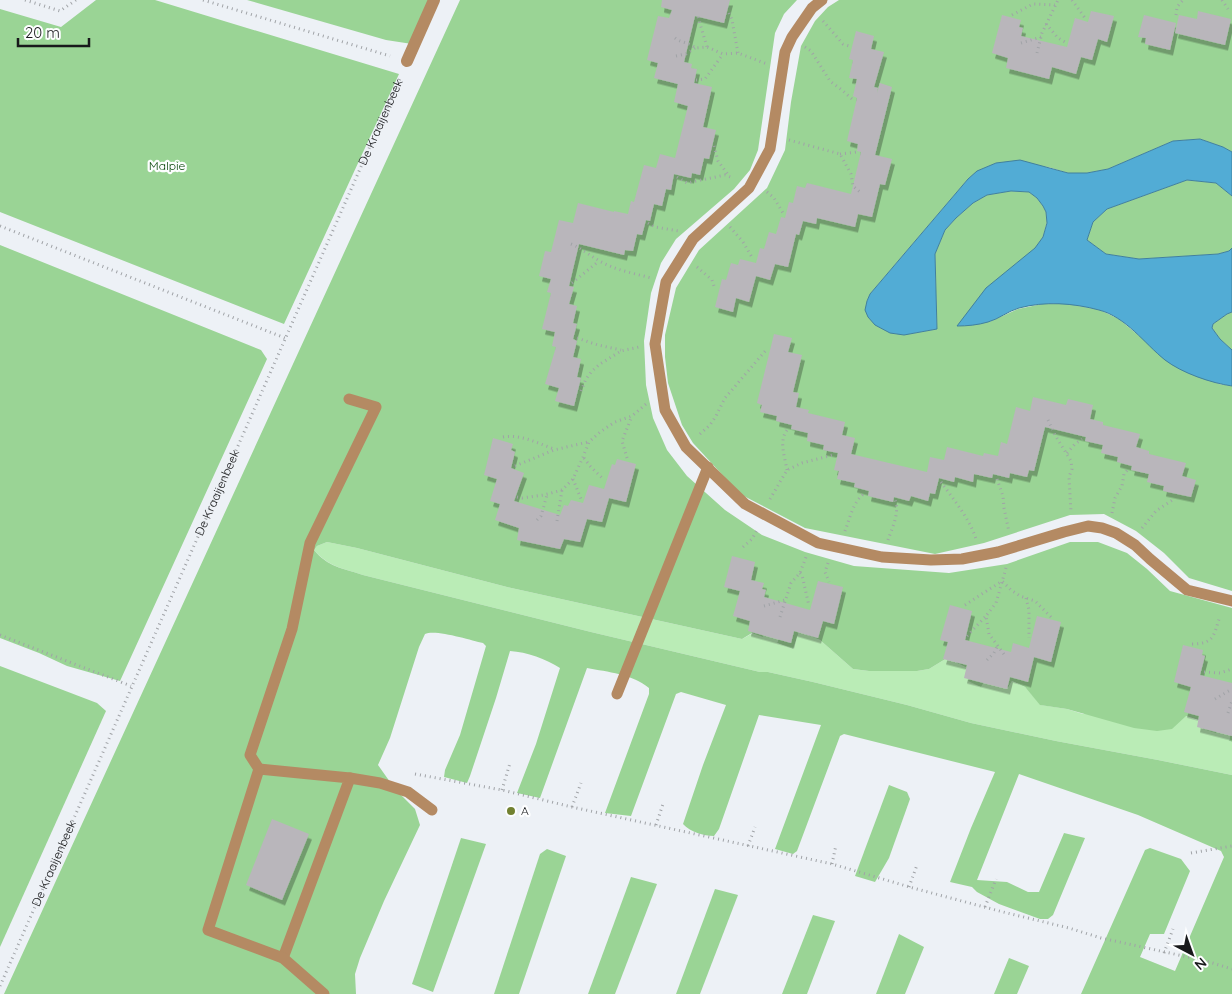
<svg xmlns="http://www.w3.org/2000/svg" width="1232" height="994" font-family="Quicksand,sans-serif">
<defs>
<filter id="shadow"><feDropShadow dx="3" dy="5.5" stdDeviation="0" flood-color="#0004"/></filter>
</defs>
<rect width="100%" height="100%" fill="#edf1f6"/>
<!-- green -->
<path fill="#baecb6" d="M327 542 357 548 507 587 742 639C759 629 762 629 780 635L777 643 793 649 799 632 820 640 853 669 869 671H917L929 669 947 658 973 671 980 687 987 676 1008 688 1012 681 1025 687 1041 705 1067 709 1083 714 1186 716 1231 732 1229 741 1232 742V775L1158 760 1056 741 971 723 907 705 813 682 768 672H760L591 632 363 575C342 568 329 567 314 550L317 546Z"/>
<!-- forest -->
<g fill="#9ad495">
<polygon points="96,0 155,0 399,74 284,324 0,212 0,9 61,27"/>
<polygon points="247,0 434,0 412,44 386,40"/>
<path d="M460 0H797L784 14 775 33 758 150 750 170 734 189 676 239 661 263 651 293 644 341 646 385 653 418 667 450 687 476 725 510 762 535 805 552 854 566 949 573 1007 564 1070 542H1098L1127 553 1147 569 1170 591 1232 608V742L1229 741 1231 732 1219 728 1216 733 1203 729 1205 722 1186 716 1172 729 1157 731 1134 728 1067 709 1040 705 1025 687 1012 681 1008 688 987 676 981 687 968 681 973 671 947 658 929 669 917 671H869L853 669 820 640 799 632 793 649 777 643 780 635 765 630 763 637 752 633 742 639 507 587 357 548 327 542 317 546 314 550C328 567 342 568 363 575L591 632 760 672H768L813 682 907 705 971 723 1056 741 1158 760 1232 775V994H1081L1145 850 1150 848 1181 859 1190 871 1164 934H1150L1140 957 1175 971 1224 857 1221 851 1138 815 1019 774 977 880 1007 882 1028 892H1039L1064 833 1085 838 1053 915 1048 919H1040L999 904 977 892 972 887 950 882 971 828 995 772 844 734 840 736 797 851 793 854 775 849 821 725 759 715 719 829 714 836C704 836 690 832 683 824L703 765 726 705 681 692 676 694 631 816 605 813 649 694V688C632 674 608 672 587 668L540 798 517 793 536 744 560 668C546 659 527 652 510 651L496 698 470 776 467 783 444 777 445 770 460 735 486 646 483 643C470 640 435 629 425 634L419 647 390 738 378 765 395 789 415 809 420 825 384 901 360 958 355 974 356 994H4Z"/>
<path d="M839 0H1232V152L1223 147 1200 139 1173 141 1108 169 1087 173H1068L1048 167 996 163 978 171 968 179 870 294 867 301 868 317C893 342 906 334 937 329L935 254 945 230 956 218 973 203 987 195 1011 191 1029 192 1037 198 1043 206 1046 212 1047 222 1043 237 1036 248 1013 267 989 322 1018 309 1042 304H1069L1100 310 1119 319 1138 335 1219 384 1232 386V591L1189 578 1164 553 1136 531 1104 514 1070 515 984 543 935 554 805 528 740 494 693 443 682 425 668 383 665 357V335L676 288 699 250 767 188 785 150 791 102 801 46 815 21 828 7Z"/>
<polygon points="1187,180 1216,183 1232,196 1232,248 1229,251 1218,254 1139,259 1106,254 1087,240 1093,222 1107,209"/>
<polygon points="0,245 261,350 267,359 120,681 67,666 39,653 0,638"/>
<polygon points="1232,312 1232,350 1220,339 1212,328 1213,324 1227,314"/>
<polygon points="0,666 97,703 106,711 0,947"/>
<polygon points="889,785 907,792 910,799 889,858 875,882 855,876"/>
<polygon points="461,838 486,844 433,992 412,984"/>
<polygon points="547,849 566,856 519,994 494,994 540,854"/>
<polygon points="631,877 657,884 615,994 588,994"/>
<polygon points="715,889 738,895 700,994 676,994"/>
<polygon points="813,915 835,921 807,994 782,994"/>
<polygon points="899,934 924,947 905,994 876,994"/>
<polygon points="1009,958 1029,966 1017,994 994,994"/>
</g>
<!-- water -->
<path fill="#52acd5" stroke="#41809d" d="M1200 139 1223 147 1232 152V196L1216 183 1187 180 1107 209 1093 222 1087 240 1106 254 1139 259 1218 254 1229 251 1232 248V312L1227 314 1213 324 1212 328 1220 339 1232 350V386C1211 383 1182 373 1165 360 1144 343 1126 317 1099 310 1073 303 1045 301 1019 308 1008 311 999 319 988 322 978 325 967 326 957 326L986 288 1035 248 1043 237 1047 223 1046 212 1043 206 1037 198 1029 192 1011 191 987 195 973 203 956 218 945 230 935 254 937 329 904 335 890 333 875 325 868 317 865 310 867 301 870 294 968 179 977 171 996 163 1020 160 1068 173H1087L1108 169 1173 141Z"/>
<!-- building -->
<g fill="#b9b6bb" filter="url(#shadow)">
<polygon points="662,0 730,0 724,23 695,16 684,62 692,64 691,68 697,69 694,83 712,87 703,127 716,130 709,159 704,158 700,175 692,173 691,178 674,174 671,190 666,189 662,206 654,204 650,221 646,220 642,235 637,234 633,251 625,250 624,255 579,244 569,286 574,287 569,304 577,306 573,323 577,324 573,339 577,341 573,357 581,359 577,377 581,378 574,406 555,401 559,388 545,384 556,347 552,346 555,332 542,329 551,293 547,292 551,279 539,276 545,251 551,252 559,220 573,223 578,203 614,212 614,211 628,214 631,201 634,202 644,165 656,168 660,154 675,158 688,106 674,102 678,84 654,78 658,63 647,60 658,16 669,18 672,10 661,7"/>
<polygon points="1091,11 1114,16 1107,42 1098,39 1092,60 1081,57 1076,74 1052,67 1049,79 1006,68 1008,58 992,53 1002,15 1021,20 1019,27 1023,28 1021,36 1067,47 1075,18 1088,22"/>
<polygon points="1198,11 1231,19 1225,45 1175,33 1179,15 1197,19"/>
<polygon points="1144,15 1176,23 1170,50 1145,44 1146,38 1138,37"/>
<polygon points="856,31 874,36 871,49 884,52 874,87 878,88 877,93 880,83 892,87 875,155 892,159 885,185 880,184 872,217 858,214 855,227 817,218 816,224 803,221 799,235 796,234 788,267 775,264 770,280 756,276 749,302 736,298 733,312 715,307 722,279 726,280 731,263 738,265 740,259 756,263 760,248 764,249 769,232 776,234 781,217 785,218 789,202 793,203 797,186 805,188 807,183 851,194 861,152 857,151 858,144 847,141 857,98 853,96 857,79 849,78 853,60 849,59"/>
<polygon points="774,334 792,338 788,352 802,355 793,392 799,393 796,407 809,410 808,413 845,422 842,435 855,438 851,454 927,472 930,457 944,460 947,447 983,456 984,453 998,456 1001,442 1007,444 1016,407 1030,411 1033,397 1066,405 1068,399 1093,405 1090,419 1103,422 1103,425 1140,434 1136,447 1149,451 1149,454 1186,463 1182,476 1196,480 1191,497 1163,491 1164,486 1147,482 1149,474 1131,470 1132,466 1117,462 1118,457 1101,453 1103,445 1085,441 1086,437 1045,427 1034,471 1029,470 1027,477 1010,473 1009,478 993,474 992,478 974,474 973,482 955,477 954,482 939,478 935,494 930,493 928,501 911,496 909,501 894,497 893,502 868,496 869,491 854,487 855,483 837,479 839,471 834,470 838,453 823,450 824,445 807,441 808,433 791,429 792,425 776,421 777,416 760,412 762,405 757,403"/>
<polygon points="493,438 513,444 511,450 515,452 511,468 524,473 514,501 560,515 564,505 568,506 571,500 583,503 589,485 604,489 612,464 615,465 617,459 636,464 626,502 609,498 602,522 587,519 580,542 564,539 560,549 517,540 519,528 495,520 500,504 490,501 497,479 484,475"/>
<polygon points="732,556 755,562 751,580 764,583 762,589 766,590 764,597 810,610 818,581 843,587 834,624 823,621 818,638 794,631 791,643 748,631 750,621 733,616 740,591 724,587"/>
<polygon points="950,605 972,611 965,640 1011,652 1013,643 1029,648 1037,616 1061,622 1051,662 1034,657 1028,682 1010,677 1007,689 964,678 967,665 943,659 948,642 940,640"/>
<polygon points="1183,645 1203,650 1202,655 1205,656 1200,675 1232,683 1232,736 1197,727 1199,716 1184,712 1191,687 1174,682"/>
<polygon points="272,819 309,834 282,900 246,885"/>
</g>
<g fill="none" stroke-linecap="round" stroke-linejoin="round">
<!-- path -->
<g stroke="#a0a3a7" stroke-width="3" stroke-dasharray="1 4" stroke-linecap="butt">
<polyline points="25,0 60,11 76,0"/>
<polyline points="203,0 390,56"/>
<polyline points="1072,0 1085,18"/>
<polyline points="1222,0 1228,9"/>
<polyline points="729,13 732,20 738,53"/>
<polyline points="1012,15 1033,4 1055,5"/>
<polyline points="1176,15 1177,7 1183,0"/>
<polyline points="698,17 707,47"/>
<polyline points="823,21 843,44 849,46"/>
<polyline points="1046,24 1058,38 1065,42"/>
<path d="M675 38C681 43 689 42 695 48L707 47 723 54 738 53 767 64"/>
<polyline points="1021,43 1041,37"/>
<polyline points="805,47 811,51 830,81 842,90 852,99"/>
<polyline points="1037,53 1042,33 1058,0"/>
<polyline points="676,56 686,54 695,48"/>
<polyline points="696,80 705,79 723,54"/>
<polyline points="789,140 840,154 851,174 853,186 860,192"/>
<polyline points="714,146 718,161 729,176"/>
<polyline points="840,154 857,152"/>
<polyline points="677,177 687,183 725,175 733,178"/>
<polyline points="767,192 774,198 783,213"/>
<polyline points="648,223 655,227 679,231"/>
<polyline points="0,226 285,338"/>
<polyline points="730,227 743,242 753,259"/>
<path d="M571 244C581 248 589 255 598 260 614 270 633 273 651 278"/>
<polyline points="697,267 712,280 715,289"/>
<polyline points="572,283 599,261"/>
<polyline points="577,338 598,345 621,350"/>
<polyline points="581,391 586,379 592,371 600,364 621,351 639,347"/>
<polyline points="1048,420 1055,435 1071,461 1072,469 1069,477 1071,512"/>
<polyline points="700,434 710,425 716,416 725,398 767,349"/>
<path d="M503 437C521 434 537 443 554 449"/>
<polyline points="1067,453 1075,444 1082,439"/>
<polyline points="584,458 590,466 602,478"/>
<polyline points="627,458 622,441 632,416"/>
<polyline points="515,466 554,450 588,442"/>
<path d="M787 470C785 457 778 440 788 429"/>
<polyline points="573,479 581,499"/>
<polyline points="997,479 1003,496 1004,508 1009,532"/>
<path d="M941 482C954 500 969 518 976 539"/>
<polyline points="517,497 522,498 544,495 562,490 573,479 583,457 589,442 600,432 615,422 632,416 646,404"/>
<polyline points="770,499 787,470 802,463 833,455"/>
<polyline points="1112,513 1115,498 1122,486 1124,474 1129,468"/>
<polyline points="537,520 541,516 547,495"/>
<polyline points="557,521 562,490"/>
<polyline points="1142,528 1156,511 1174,499"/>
<path d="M845 531C850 518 853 501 865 493"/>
<path d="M888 540C892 528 900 513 895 500"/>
<polyline points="743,547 752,539 757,530"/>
<polyline points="828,563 825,572 829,582"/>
<polyline points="1006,568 996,603 986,616 989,634 1006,657"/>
<polyline points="800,573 802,575 809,606"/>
<polyline points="1026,598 1029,610 1029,638"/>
<polyline points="965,605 1002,581 1011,590 1020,596 1035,601 1051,617"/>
<polyline points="764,606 785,600"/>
<polyline points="780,617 791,583 800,573 806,557"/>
<polyline points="0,635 131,686"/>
<polyline points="967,636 986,616"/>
<path d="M1192 644C1215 644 1214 634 1220 616"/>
<polyline points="987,660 994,653 998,645"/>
<polyline points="1204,672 1220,673 1232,669"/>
<polyline points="1215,699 1232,689"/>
<polyline points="1228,713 1232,701"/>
<polyline points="415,774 502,790 572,807 832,864 913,888 1003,912 1069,928 1101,938 1206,961 1232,969"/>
<polyline points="502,790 510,763"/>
<polyline points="572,807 581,783"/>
<polyline points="656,825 663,804"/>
<polyline points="748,846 755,827"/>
<polyline points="1191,853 1232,846"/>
<polyline points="832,864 836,845"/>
<polyline points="909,887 917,865"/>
<polyline points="985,907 996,879"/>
<polyline points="1164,953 1173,929"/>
<path id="s1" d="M0 986 401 76"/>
</g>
<!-- service -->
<g stroke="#b48a63" stroke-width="11">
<polyline points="822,0 812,8 792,37 785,52 770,149 749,188 693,239 666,282 655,344 665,410 686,447 745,504 818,543 882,557 931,560 962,559 998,552 1064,532 1088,526 1102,528 1116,533 1135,545 1150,559 1187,590 1232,601"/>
<polyline points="617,694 708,467"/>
<polyline points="259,769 350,778 283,958"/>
<polyline points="350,778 380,783 408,792 432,810"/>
<polyline points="324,994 283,958 208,930 259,769 250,755 292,629 310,543 376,407 349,399"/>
</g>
<!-- minor -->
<polyline stroke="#b48a63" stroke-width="12" points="407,61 434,0"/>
</g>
<!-- markers -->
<circle fill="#718130" stroke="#fdfeff" stroke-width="2" cx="511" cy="811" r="5"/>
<g text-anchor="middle" stroke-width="4.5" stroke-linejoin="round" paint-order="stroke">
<!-- street labels -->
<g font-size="12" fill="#18191b" stroke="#fdfeff">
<text dy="4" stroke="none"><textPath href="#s1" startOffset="944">De Kraaijenbeek</textPath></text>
<text dy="4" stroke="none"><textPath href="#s1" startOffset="539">De Kraaijenbeek</textPath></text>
<text dy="4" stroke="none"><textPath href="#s1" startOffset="134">De Kraaijenbeek</textPath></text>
</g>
<!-- park labels -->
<g font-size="12" fill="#024103" stroke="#fdfeff">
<text x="167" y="170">Malpie</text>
</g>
<!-- poi labels -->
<g font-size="12" fill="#18191b" stroke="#fdfeff" text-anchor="start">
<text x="521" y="815">A</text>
</g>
</g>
<!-- north arrow -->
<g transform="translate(1192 954) rotate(139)" stroke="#fdfeff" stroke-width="4" paint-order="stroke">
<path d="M0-4L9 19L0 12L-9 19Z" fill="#18191b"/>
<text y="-8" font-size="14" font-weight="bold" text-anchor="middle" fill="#18191b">N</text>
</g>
<!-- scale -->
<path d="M18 38v8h71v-8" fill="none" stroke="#18191b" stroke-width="2.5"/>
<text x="25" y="38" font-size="15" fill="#18191b" stroke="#fdfeff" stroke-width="4" paint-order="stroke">20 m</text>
</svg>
